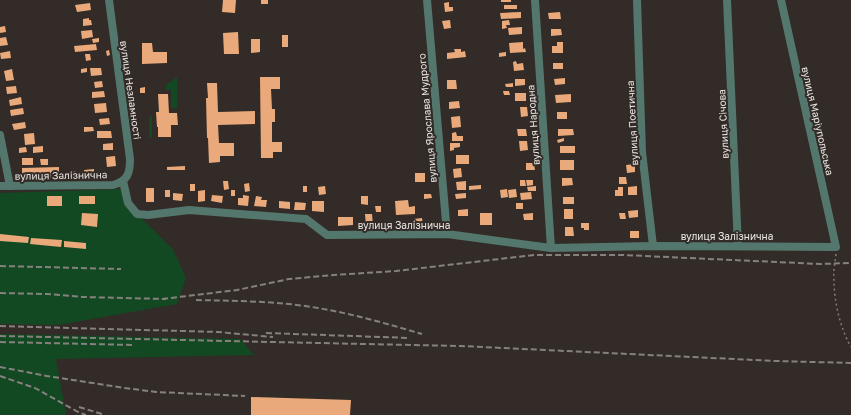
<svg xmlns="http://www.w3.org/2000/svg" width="851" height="415" font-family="'Golos Text',sans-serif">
<rect width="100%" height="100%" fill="#322b27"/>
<!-- green -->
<g fill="#124923">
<polygon points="177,77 177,108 171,108 171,90 166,90 166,85"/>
<rect x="149" y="116" width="3" height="22"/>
<polygon points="125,189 137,214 173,249 186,278 177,304 58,325 0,324 0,193"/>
<polygon points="0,334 240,339 254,355 56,359 66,415 0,415"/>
</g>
<!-- building -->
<g fill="#eaa97a">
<polygon points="223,0 236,0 235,13 222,12"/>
<rect x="261" y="0" width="7" height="4"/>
<rect x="501" y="0" width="10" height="2"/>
<polygon points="449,2 449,7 453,7 453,11 445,12 444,3"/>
<polygon points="90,3 91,10 77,12 75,5"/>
<rect x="504" y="5" width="13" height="4"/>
<polygon points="521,12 521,18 501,19 500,13"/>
<polygon points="560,12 561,19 549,19 548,13"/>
<polygon points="89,18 89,20 91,20 92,25 83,26 83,19"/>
<polygon points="450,20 451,28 444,29 442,21"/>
<polygon points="509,20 510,25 506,25 507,28 502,29 502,21"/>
<polygon points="5,26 6,32 0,33 0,27"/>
<polygon points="522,27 522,34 509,35 508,28"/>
<polygon points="551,29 561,29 562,35 551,36"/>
<polygon points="92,30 93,37 82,39 81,31"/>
<polygon points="238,32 239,54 224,54 223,33"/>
<rect x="282" y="35" width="6" height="12"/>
<polygon points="6,37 8,45 0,46 0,38"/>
<polygon points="99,38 99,42 93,43 92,39"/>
<polygon points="251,39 260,39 260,52 251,53"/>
<polygon points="523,42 523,49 525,48 526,52 510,53 509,43"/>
<polygon points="557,42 563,42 563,53 552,53 552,46 557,46"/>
<polygon points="142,43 152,43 153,52 167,52 167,63 142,64"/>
<polygon points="96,44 97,50 75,52 74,46"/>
<polygon points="454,49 461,49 461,52 465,51 466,57 447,59 447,53 455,52"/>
<polygon points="109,50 110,55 107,56 106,51"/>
<polygon points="10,51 11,58 1,59 0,53"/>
<polygon points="506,52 506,56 499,57 499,53"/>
<polygon points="85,54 90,54 91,60 86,61"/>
<polygon points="516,61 517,64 523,63 524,70 514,71 513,62"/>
<rect x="553" y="63" width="10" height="6"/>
<polygon points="87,68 87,72 81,73 81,69"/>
<polygon points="90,68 101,68 102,75 91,76"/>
<polygon points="12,69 14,80 6,81 4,71"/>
<polygon points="260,77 280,77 280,89 271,89 272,109 275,109 275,122 272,122 272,142 282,142 282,152 273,152 273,158 261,158"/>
<polygon points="565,78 565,84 555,85 554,79"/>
<polygon points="515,79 525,79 525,85 515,86"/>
<polygon points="447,80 456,80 457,89 447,89"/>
<polygon points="102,81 103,87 95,88 94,82"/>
<polygon points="207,83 217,83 218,112 255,111 255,124 218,125 219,143 234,143 234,156 220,156 220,162 209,163 208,138 207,138 206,98 208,98"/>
<polygon points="513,83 513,87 506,87 505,84"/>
<polygon points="16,86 17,93 7,94 6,87"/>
<polygon points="145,87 145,93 140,93 140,88"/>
<polygon points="104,91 105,97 92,98 92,92"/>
<polygon points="503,91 509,91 510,95 504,95"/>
<rect x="515" y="93" width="11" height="8"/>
<polygon points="158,94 168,94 169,113 177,113 178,125 171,125 171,137 158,137 158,127 157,127 156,112 159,112"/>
<polygon points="571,94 571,102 556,103 555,95"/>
<polygon points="21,97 22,104 10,106 9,100"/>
<polygon points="459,101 460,108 449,109 449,102"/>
<polygon points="106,103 107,112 95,113 94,104"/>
<polygon points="520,107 527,107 528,116 521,117"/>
<polygon points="23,108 24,114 11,116 10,110"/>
<rect x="557" y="112" width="10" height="7"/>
<polygon points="460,116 461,127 452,128 451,117"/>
<polygon points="109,118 110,124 100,125 99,119"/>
<polygon points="25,122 26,128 14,130 12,124"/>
<polygon points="84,127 93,127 94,131 84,132"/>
<polygon points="517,129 526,129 527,136 518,136"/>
<polygon points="558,129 573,129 574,135 558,136"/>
<polygon points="97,131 111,131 112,138 97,138"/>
<polygon points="456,132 457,136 463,136 463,141 452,141 452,133"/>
<polygon points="34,133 35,144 25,145 24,134"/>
<polygon points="564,138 564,141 558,143 557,140"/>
<polygon points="519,141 527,141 528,150 520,151"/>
<polygon points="113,143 113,150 103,150 103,144"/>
<polygon points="450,143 460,143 460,147 454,148 454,150 450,151"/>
<polygon points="43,146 43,152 33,153 33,147"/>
<rect x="560" y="146" width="15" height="7"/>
<polygon points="26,147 27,152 19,153 19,148"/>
<rect x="456" y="155" width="13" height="9"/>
<polygon points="115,156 116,166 107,167 106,157"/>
<rect x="22" y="158" width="11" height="7"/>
<polygon points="40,159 48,159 48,165 41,165"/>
<rect x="560" y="160" width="14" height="10"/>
<polygon points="526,163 534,163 535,170 526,170"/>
<polygon points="635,164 635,172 627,173 626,165"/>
<polygon points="185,166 185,170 167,170 167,167"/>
<polygon points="59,167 59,178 22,179 22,168"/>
<polygon points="461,168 462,177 454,178 453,169"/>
<polygon points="94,169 94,177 84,177 84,170"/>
<polygon points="75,171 76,177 72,178 71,172"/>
<rect x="415" y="173" width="10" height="9"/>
<polygon points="619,177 626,177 627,184 619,184"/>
<polygon points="562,178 572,178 573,185 562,186"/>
<polygon points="520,180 525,180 526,186 520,186"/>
<polygon points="526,180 533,180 533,185 527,186"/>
<polygon points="223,181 228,181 229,189 224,190"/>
<polygon points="466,181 466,190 457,190 456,182"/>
<polygon points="249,183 250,191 245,192 244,184"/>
<rect x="190" y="184" width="5" height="7"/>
<polygon points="481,185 481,189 469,190 469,186"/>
<rect x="303" y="186" width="4" height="6"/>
<polygon points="325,186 326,194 319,195 318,187"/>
<polygon points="536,186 536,191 528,191 527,187"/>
<polygon points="637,186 637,195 628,195 628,187"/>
<polygon points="618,187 623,187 623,196 615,196 615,190 618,190"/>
<rect x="146" y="188" width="8" height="14"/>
<polygon points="507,189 508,197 501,198 500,190"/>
<polygon points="516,189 517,197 509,198 508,190"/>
<rect x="165" y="190" width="5" height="7"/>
<polygon points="205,190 205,201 198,202 198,191"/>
<rect x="231" y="190" width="4" height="6"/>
<polygon points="531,192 532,199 521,200 520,193"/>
<polygon points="173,193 183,194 182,201 173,200"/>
<polygon points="466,193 466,198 456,199 455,194"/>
<polygon points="424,194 431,194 432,198 424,199"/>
<polygon points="212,195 223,196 222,203 211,201"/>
<polygon points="243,195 249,196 248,206 238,205 238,198 243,198"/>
<rect x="47" y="196" width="15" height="10"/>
<rect x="79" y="196" width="16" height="8"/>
<polygon points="256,196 262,197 261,200 267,200 266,207 254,206"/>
<polygon points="361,196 368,196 368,205 361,204"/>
<rect x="563" y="197" width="11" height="7"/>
<polygon points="408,200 409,207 415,206 415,214 396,215 395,201"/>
<polygon points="279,201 290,202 290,209 279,208"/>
<polygon points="312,201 324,201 324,212 312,211"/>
<polygon points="295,202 306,203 305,210 294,210"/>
<rect x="516" y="203" width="7" height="6"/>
<polygon points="375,206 381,206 381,212 376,212"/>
<polygon points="468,209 468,216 458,216 458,210"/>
<rect x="564" y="209" width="9" height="10"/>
<polygon points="638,210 638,217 629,218 628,211"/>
<polygon points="82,213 98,214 97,227 81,225"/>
<rect x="480" y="213" width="12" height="12"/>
<polygon points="533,213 533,220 524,220 523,214"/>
<polygon points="619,213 625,213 626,219 620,219"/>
<polygon points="365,214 372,214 373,225 366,226"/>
<polygon points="338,217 353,217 353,225 338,226"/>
<polygon points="422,218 423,226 415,227 414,219"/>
<polygon points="581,223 589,223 589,230 584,230 584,228 581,228"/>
<polygon points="565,227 573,227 574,236 565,236"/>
<rect x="630" y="231" width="9" height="7"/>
<polygon points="0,234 29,237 28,243 0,241"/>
<polygon points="31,238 62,240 61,247 30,244"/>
<polygon points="64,241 86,243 86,249 64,247"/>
<polygon points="251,397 351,400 350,415 251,415"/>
</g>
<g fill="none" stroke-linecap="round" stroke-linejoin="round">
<!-- path -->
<path stroke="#837d79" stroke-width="1.5" stroke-dasharray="2 3" stroke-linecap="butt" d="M836 254C835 263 833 271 834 280 834 301 840 328 851 347"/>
<!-- street -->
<g stroke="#53776c" stroke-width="8">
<polyline points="427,0 447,234"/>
<polyline points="535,0 551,248"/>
<polyline points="637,0 642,152 653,246"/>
<polyline points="727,0 738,246"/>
<polyline points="0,135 10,186"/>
<polyline points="123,181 128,203 137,214 148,215 189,210 306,219 327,235 447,234 551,248 653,246 836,247 781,0"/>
<path d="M0 186 113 185C128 181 130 173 130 159L109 0"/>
</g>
<!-- rail -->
<g stroke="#87817e" stroke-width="2" stroke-dasharray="6 3" stroke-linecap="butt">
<polyline points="0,266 121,269"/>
<polyline points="0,293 47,294 83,297 166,299"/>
<polyline points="162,299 237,290 289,279 334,275 396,271 534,255 623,255 820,264 851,263"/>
<path d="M196 300C236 301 278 301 318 308 353 314 388 324 422 334"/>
<polyline points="0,326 218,332 273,337"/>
<polyline points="266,333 410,338"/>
<polyline points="0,336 318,343 461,346 776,361 851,363"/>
<polyline points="0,342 133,345"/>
<polyline points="0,367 47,376 125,388 156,392 245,396"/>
<polyline points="0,376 35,388 78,412 86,415"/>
<polyline points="79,407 105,415"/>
</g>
</g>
<g text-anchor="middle" stroke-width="4" stroke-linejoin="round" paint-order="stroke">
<!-- street labels -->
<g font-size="10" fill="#ece7e4" stroke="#322b27">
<text transform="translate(131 90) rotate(82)" y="4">вулиця Незламності</text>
<text transform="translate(427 118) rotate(-95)" y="4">вулиця Ярослава Мудрого</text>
<text transform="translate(818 121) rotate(77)" y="4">вулиця Маріупольська</text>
<text transform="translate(632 123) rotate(-93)" y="4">вулиця Поетична</text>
<text transform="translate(723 124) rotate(-93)" y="4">вулиця Січова</text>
<text transform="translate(533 125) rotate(-94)" y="4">вулиця Народна</text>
<text transform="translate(61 175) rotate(-1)" y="4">вулиця Залізнична</text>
<text x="404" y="229">вулиця Залізнична</text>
<text x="727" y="240">вулиця Залізнична</text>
</g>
</g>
</svg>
